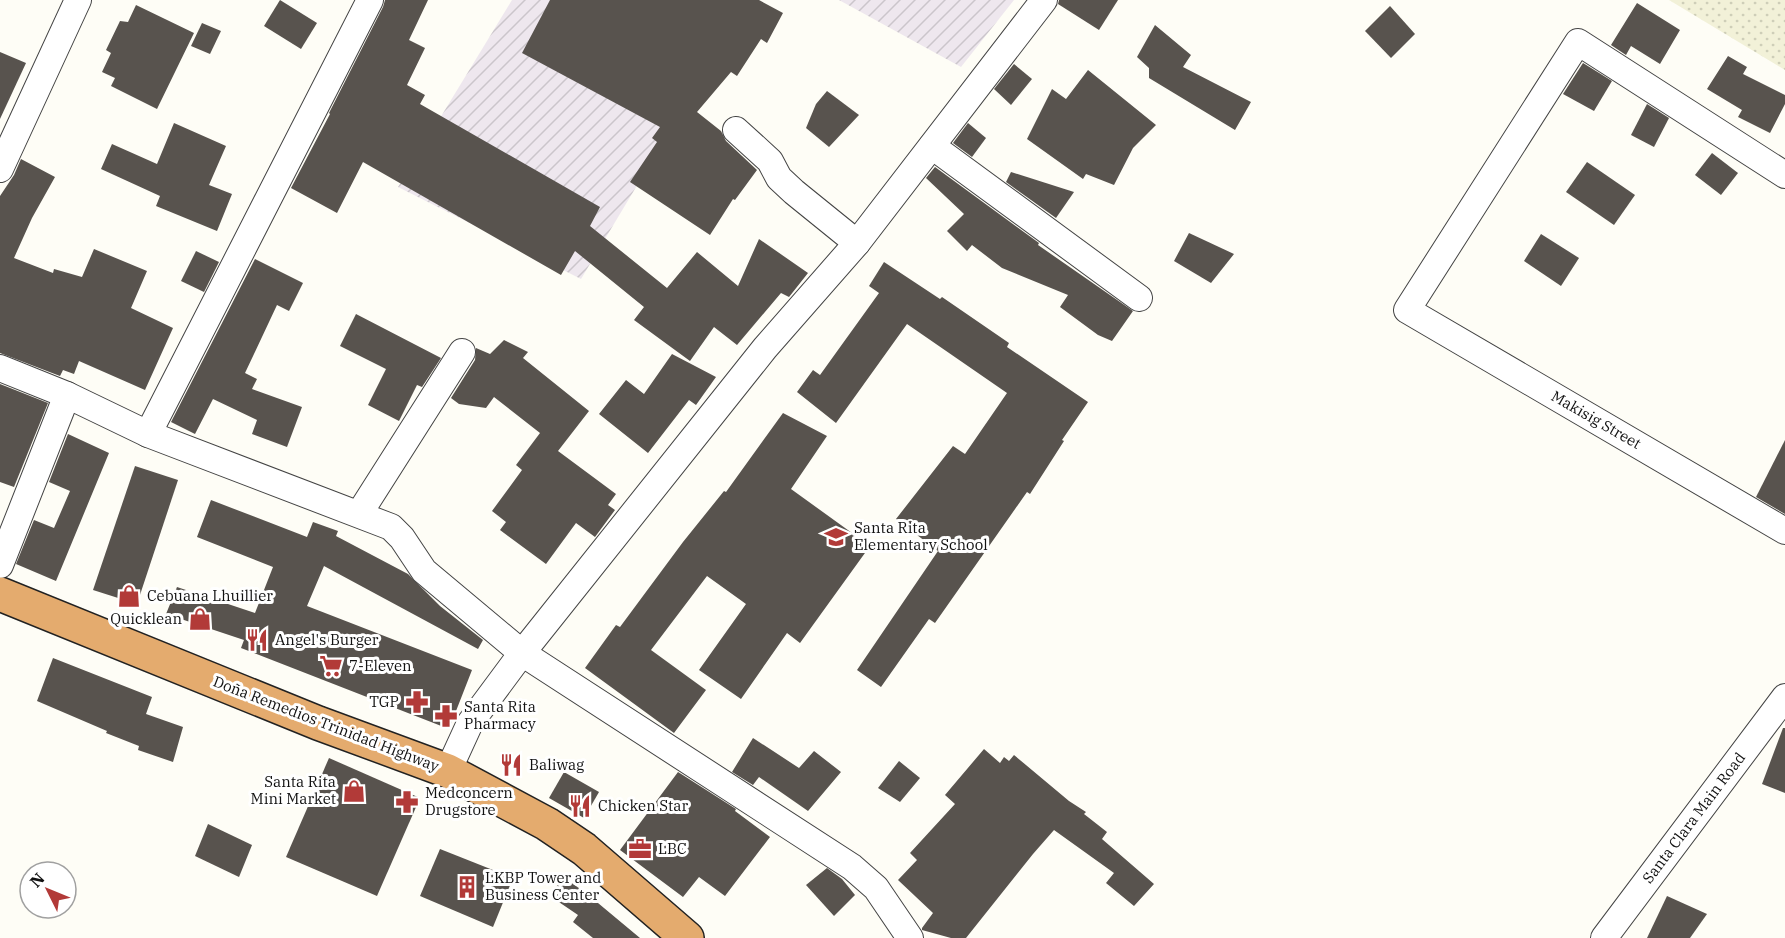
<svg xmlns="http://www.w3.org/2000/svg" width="1785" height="938" font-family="'IBM Plex Serif',serif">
<defs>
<pattern id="industrial-furrows" width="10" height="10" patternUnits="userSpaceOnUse" patternTransform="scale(1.5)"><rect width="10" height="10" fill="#eee7ee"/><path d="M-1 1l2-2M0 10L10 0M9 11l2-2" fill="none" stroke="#cbc5cb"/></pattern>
<pattern id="farmland-dots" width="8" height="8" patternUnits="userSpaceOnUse" patternTransform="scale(1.5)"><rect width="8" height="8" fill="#f2f1d8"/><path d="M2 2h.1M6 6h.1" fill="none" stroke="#ceceb8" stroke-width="1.8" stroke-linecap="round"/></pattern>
</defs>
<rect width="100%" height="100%" fill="#fefdf6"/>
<!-- industrial -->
<g fill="url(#industrial-furrows)">
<polygon points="512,0 748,0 581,279 398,187"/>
<polygon points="839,0 1014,0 961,67"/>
</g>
<!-- farmland -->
<polygon fill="url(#farmland-dots)" points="1669,0 1785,0 1785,70"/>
<!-- building -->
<g fill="#58534e">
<polygon points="280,0 317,23 301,49 264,26"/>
<polygon points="385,0 428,0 409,40 425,48 407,85 425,95 420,104 600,207 590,226 667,288 697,252 738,286 759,239 808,273 789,297 781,293 737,345 714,327 690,361 634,320 644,307 575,251 561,275 363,162 337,213 291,188 330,114 329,113 383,7"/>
<polygon points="550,0 759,0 783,13 767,43 761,39 737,76 731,72 697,112 721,131 726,141 757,170 735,200 733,199 710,235 630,182 657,142 652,138 660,127 522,53"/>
<polygon points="1059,0 1118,0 1099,30 1058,4"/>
<polygon points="1637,3 1680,30 1660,64 1631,46 1626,55 1611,45"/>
<polygon points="136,5 194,33 157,109 111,86 115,78 102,72 111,53 106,50 120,21 128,22"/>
<polygon points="1390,6 1415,34 1391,58 1365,31"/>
<polygon points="202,23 221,31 210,54 191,46"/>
<polygon points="1155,25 1191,55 1183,67 1251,102 1235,130 1149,78 1149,68 1137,57"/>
<polygon points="0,52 26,63 0,119"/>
<polygon points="1728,56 1747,67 1743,74 1785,95 1785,104 1770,133 1738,117 1742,110 1707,89"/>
<polygon points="1583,63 1612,81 1594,111 1563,94"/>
<polygon points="1014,64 1032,79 1011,105 994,89"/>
<polygon points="1088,70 1156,125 1133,148 1114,185 1086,174 1083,179 1027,139 1052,89 1066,99"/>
<polygon points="827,91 859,115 829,147 806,128 816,104"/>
<polygon points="1647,104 1669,118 1654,147 1631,135"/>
<polygon points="174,123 226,146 209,185 232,194 217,231 156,206 160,196 101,169 112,144 157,164"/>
<polygon points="968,123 986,138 972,157 953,143"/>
<polygon points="1712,153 1738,173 1721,195 1695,175"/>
<polygon points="21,159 55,177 32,218 14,258 53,273 54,269 82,277 94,249 147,271 131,308 173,328 145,390 79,361 74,374 63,370 60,376 0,353 0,196 14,175"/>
<polygon points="1587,162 1635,195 1614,225 1566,192"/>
<polygon points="935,167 1039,243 1038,245 1133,311 1112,341 1098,335 1060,307 1068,295 1002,268 972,245 967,251 947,231 964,214 926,178"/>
<polygon points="1011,172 1074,192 1056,218 1006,182"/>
<polygon points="1189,233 1234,254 1211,283 1174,261"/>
<polygon points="1541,234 1579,258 1561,286 1524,261"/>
<polygon points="196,251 219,262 204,292 181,281"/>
<polygon points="255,259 303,283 289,311 277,305 245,373 257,379 252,389 302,407 287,447 252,434 257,420 213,399 195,434 171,422"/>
<polygon points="884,262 940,299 942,297 1009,343 1007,347 1088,402 1062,440 1064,441 1030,494 1027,492 935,623 929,619 881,687 857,670 938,551 896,519 953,446 965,454 1007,393 907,324 836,423 797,392 813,370 820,375 879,293 869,286"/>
<polygon points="356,314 441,358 422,387 417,385 399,421 368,405 386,369 340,346"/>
<polygon points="504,340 528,352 523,358 589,411 558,451 616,494 608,505 615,510 595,537 576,523 546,564 500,530 506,522 492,511 522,470 516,465 540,433 494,397 486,408 459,404 451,398 475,360 476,348 490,354"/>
<polygon points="672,354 716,377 696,405 689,400 648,453 599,414 626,380 644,394"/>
<polygon points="0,384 48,403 14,487 0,482"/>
<polygon points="783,413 827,436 791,489 870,546 800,643 787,633 741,699 699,670 746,604 707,576 651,650 706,690 674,733 585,668 616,625 620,627 683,542 724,491 726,492"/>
<polygon points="68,434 109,453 56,581 16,564 34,520 54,528 70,491 49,482"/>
<polygon points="1785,440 1785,514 1756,497"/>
<polygon points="135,466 178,480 137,604 93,590"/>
<polygon points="211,500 307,537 313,522 338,531 336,536 408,574 440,606 483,640 478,649 324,566 307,606 472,670 449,729 241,648 244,640 166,614 177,587 255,613 273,567 197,537"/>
<polygon points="53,658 152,697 146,714 183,727 173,762 138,750 139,746 106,733 107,731 37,701"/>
<polygon points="1783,728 1785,728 1785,793 1762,784"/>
<polygon points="753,738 799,768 814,751 841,772 808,811 759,777 753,785 732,772"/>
<polygon points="984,749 1000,763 1004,757 1009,761 1014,755 1069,801 1086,812 1084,814 1107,832 1102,839 1154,884 1134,906 1106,883 1114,873 1054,830 1033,854 966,938 951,938 922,930 922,928 933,913 898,880 917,860 910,853 955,804 945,795"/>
<polygon points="329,758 420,798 377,896 286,857"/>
<polygon points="899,761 920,778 900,802 878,788"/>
<polygon points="564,772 599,792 584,818 549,798"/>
<polygon points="678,772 736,809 735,811 770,837 725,896 699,877 683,897 620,850"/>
<polygon points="208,824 252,845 239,877 195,856"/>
<polygon points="440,849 513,878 493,927 420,896"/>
<polygon points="827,868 842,879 855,895 834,916 806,885"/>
<polygon points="563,877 586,893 640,938 593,938 573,922 578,915 550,896"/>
<polygon points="1667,896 1707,914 1690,938 1647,938"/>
</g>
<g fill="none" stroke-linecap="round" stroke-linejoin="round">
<!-- minor casing -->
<g stroke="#444" stroke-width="28">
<g id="minor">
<polyline points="736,130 770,161 779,178 794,192 857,243"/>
<polyline points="932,146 1139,298"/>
<polyline points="0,169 78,0"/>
<polyline points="1785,175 1578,42 1407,310 1785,531"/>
<polyline points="0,368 67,395 148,434 391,527 402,538 424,571 522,653 852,867 876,888 910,938"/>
<polyline points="148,434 370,0"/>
<polyline points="359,514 462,352"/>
<polyline points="0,565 67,395"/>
<polyline points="448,771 470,723 522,653 765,348 857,243 1044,0"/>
<polyline points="1604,938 1785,697"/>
</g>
</g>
<!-- highway casing -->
<g stroke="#222" stroke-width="36">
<polyline id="highway" points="0,594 318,723 448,771 547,824 584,849 687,938"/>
</g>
<!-- minor -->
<use href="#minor" stroke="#fff" stroke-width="26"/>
<!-- highway -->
<use href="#highway" stroke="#e4ab6e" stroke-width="33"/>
</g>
<!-- icons -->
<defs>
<g id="school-bare" transform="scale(1.8)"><path d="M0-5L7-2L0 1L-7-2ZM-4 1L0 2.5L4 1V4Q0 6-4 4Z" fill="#b23a38" stroke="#fff" stroke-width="2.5" paint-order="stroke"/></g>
<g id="shop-bare" transform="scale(1.8)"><path d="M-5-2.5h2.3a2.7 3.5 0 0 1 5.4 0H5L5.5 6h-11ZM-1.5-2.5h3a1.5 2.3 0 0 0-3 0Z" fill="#b23a38" stroke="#fff" stroke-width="2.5" paint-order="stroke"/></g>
<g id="restaurant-bare" transform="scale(1.8)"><path d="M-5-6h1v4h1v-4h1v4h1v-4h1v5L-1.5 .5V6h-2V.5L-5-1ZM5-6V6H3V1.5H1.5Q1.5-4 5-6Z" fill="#b23a38" stroke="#fff" stroke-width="2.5" paint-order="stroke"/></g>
<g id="supermarket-bare" transform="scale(1.8)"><path d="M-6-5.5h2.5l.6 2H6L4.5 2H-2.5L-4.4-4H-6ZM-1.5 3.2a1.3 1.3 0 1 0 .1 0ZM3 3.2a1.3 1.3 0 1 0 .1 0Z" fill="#b23a38" stroke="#fff" stroke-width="2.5" paint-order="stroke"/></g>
<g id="pharmacy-bare" transform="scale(1.8)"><path d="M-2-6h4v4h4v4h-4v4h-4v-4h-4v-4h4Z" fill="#b23a38" stroke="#fff" stroke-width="2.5" paint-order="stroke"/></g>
<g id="office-bare" transform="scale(1.8)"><path d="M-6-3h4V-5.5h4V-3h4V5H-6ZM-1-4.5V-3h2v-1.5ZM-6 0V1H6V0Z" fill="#b23a38" stroke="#fff" stroke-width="2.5" paint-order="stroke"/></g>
<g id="building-bare" transform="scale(1.8)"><path d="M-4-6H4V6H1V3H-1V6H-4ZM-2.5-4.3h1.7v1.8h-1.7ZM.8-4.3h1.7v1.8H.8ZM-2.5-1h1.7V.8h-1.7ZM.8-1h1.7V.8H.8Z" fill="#b23a38" stroke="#fff" stroke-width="2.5" paint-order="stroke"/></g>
</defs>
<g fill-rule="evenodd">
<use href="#school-bare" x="836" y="537"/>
<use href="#shop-bare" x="129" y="596"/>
<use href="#shop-bare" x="200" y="619"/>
<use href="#restaurant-bare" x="257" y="640"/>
<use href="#supermarket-bare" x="331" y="666"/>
<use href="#pharmacy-bare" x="417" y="702"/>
<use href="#pharmacy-bare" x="446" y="716"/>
<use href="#restaurant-bare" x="511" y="765"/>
<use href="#shop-bare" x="354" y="791"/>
<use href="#pharmacy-bare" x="407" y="802"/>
<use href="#restaurant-bare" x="580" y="806"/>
<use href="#office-bare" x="640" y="849"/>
<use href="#building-bare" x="467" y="887"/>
</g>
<g text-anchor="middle" stroke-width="6" stroke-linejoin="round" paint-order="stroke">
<!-- street labels -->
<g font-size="15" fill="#111" stroke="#fff">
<text transform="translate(1596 420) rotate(30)" y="5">Makisig Street</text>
<text transform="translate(326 724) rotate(21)" y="5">Doña Remedios Trinidad Highway</text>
<text transform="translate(1694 818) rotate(-53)" y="5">Santa Clara Main Road</text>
</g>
<!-- poi labels -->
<g font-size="15" fill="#111" stroke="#fff" text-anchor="start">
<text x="854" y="533">Santa Rita<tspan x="854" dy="17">Elementary School</tspan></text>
<text x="147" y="601">Cebuana Lhuillier</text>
<text x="182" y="624" text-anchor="end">Quicklean</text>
<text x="275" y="645">Angel's Burger</text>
<text x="349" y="671">7-Eleven</text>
<text x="399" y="707" text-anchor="end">TGP</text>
<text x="464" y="712">Santa Rita<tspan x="464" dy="17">Pharmacy</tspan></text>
<text x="529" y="770">Baliwag</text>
<text x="336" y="787" text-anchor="end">Santa Rita<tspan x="336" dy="17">Mini Market</tspan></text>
<text x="425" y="798">Medconcern<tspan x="425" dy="17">Drugstore</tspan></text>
<text x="598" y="811">Chicken Star</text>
<text x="658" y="854">LBC</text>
<text x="485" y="883">LKBP Tower and<tspan x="485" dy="17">Business Center</tspan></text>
</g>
</g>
<!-- north arrow -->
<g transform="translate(48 890) rotate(313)"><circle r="28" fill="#ffffff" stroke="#a0a0a0" stroke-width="1.5"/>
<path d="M0-4.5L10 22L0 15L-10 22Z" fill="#b23a38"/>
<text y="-9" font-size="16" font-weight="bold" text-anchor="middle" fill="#111111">N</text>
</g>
</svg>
